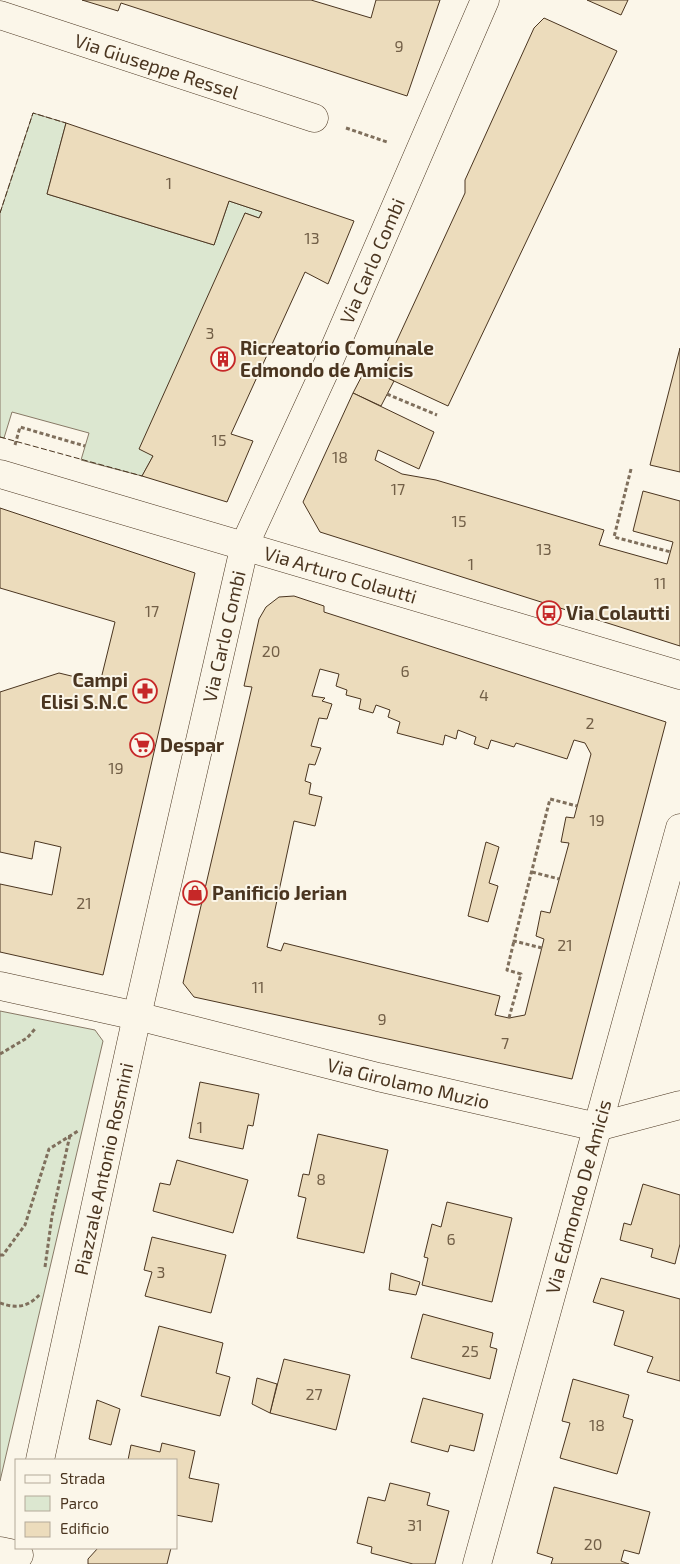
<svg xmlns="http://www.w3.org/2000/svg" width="680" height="1564" font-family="'Exo 2',sans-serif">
<rect width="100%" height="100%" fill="#fbf6e9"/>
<!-- green -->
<g fill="#dce7d0" stroke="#887966">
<polygon points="33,113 66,123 47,194 214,245 229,201 262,212 259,218 245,213 153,456 142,476 81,460 89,433 12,412 4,438 0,437 0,213"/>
<polygon points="0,1011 95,1030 103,1041 0,1481"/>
</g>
<!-- building -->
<g fill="#ecdcbc" stroke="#4a3520" fill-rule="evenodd">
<polygon points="82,0 311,0 371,18 376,0 440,0 407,96 121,3 118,11"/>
<polygon points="587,0 628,0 621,15"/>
<polygon points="544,18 617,51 448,406 381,375 465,193 465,180 534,28"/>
<polygon points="66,123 354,221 328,284 305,272 231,434 253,441 227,502 142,476 153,456 139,449 245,213 259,218 262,212 229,201 214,245 47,194"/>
<polygon points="680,348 680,472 650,465"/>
<polygon points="366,368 394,381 381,406 353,393"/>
<polygon points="353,393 434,432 419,469 378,450 375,460 402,474 436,480 604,530 599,545 667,564 673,542 633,531 643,491 680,501 680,646 320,532 303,502"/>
<polygon points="0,508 195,573 103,975 0,952 0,884 52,895 61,847 35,841 32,859 0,852 0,692 59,673 100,683 115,622 0,588"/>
<path d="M294 596 324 606V612L666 722 572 1079 194 997 183 983 252 687 244 686 259 619 266 607 279 597ZM320 669 339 674 336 686 347 690 346 695 361 699 359 709 373 713 376 705 390 710 388 717 400 722 397 733 443 745 445 735 456 739 458 730 476 737 474 744 488 749 491 740 514 747 516 743 567 759 574 740 585 743 591 754 574 818 566 817 561 842 569 843 550 913 541 911 536 936 544 939 525 1015 509 1018 495 1015 500 996 284 943 281 951 267 947 294 821 315 826 322 797 309 794 311 783 305 781 309 764 315 765 321 748 311 746 319 718 327 719 332 704 322 701 325 698 312 696Z"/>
<polygon points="486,842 499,847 489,883 498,886 488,922 468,916"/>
<polygon points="200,1082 259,1094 253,1126 248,1125 243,1149 189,1138"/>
<polygon points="318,1134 388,1150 364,1253 297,1238 306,1198 298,1196 303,1174 309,1175"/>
<polygon points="177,1160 248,1180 233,1233 153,1211 160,1183 170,1185"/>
<polygon points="643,1184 680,1195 680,1244 675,1264 651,1257 653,1249 620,1240 624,1223 631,1225"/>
<polygon points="447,1202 512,1218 492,1302 422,1285 428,1258 424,1257 432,1224 441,1227"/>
<polygon points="152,1237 226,1255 211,1313 145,1296 152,1272 144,1270"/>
<polygon points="391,1273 420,1282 416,1295 389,1290"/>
<polygon points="601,1278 680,1299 680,1381 647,1372 653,1357 614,1345 624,1311 593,1302"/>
<polygon points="423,1314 493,1333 490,1347 497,1349 490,1379 411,1358"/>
<polygon points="159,1326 223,1343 216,1373 230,1377 220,1416 141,1396"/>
<polygon points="284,1359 350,1375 336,1430 270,1413"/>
<polygon points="257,1378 277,1384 270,1413 252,1404"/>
<polygon points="573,1379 629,1395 623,1417 633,1420 617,1474 560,1458 570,1423 562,1421"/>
<polygon points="423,1398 483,1414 474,1451 450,1445 448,1452 411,1442"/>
<polygon points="97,1400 120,1409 111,1445 89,1439"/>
<polygon points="162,1443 195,1451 189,1478 219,1484 212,1522 176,1515 176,1460 128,1460 131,1445 160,1452"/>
<polygon points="390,1483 430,1493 427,1505 449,1511 435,1564 413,1564 371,1553 372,1547 357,1543 368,1497 385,1501"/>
<polygon points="554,1487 650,1512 639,1554 624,1550 621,1561 629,1564 551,1564 553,1558 537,1553"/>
<polygon points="98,1548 171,1548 167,1564 88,1564 88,1559"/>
</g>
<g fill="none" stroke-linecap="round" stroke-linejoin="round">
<!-- minor casing -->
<g stroke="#4a3520" stroke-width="29">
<g id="minor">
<path id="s1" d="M0 15 314 118"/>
<path id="s2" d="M0 474 680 675"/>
<path id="s3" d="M0 986 137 1016 378 1077 597 1127 680 1105"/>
<path id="s4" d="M40 1460 137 1016 245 544 326 368 485 0"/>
<polyline points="0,1551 19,1555"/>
<path id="s5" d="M477 1564 680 828"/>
</g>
</g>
<!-- path -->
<g stroke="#7f6f5c" stroke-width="3" stroke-dasharray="4 2.5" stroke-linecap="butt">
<polyline points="346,128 387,142"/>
<polyline points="387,394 437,415"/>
<polyline points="15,445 20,427 85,446"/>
<polyline points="631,469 614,537 671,552"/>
<polyline points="532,872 559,879"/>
<polyline points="542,948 514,941 550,799 577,806"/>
<polyline points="509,1018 521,974 507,970 514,941"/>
<polyline points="0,1054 27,1038 35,1029"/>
<polyline points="0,1255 3,1255 25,1225 49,1149 78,1131"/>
<polyline points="45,1267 52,1216 70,1135"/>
<path d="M0 1303C17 1309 29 1307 41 1293"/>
</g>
<!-- minor -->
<use href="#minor" stroke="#fbf6e9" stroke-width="28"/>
<!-- fence -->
<g stroke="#4a3520" stroke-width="1" stroke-dasharray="6 2.5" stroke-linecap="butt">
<polyline points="0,213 33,113 66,123"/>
<polyline points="0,437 142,476"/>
</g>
</g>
<!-- icons -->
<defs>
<g id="building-ring" transform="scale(1.25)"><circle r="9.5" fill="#fbf6e9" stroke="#c62828" stroke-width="1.5"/><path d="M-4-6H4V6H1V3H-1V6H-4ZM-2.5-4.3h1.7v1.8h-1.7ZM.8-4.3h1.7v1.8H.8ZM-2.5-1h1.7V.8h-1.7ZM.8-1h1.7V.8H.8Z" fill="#c62828"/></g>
<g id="bus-ring" transform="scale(1.25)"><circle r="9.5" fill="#fbf6e9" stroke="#c62828" stroke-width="1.5"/><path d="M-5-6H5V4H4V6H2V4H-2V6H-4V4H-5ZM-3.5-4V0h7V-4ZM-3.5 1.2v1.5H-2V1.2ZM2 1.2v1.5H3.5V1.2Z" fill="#c62828"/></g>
<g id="pharmacy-ring" transform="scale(1.25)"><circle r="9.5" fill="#fbf6e9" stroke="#c62828" stroke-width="1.5"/><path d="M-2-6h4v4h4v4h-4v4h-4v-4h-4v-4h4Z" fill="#c62828"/></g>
<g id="supermarket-ring" transform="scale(1.25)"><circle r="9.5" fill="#fbf6e9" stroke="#c62828" stroke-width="1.5"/><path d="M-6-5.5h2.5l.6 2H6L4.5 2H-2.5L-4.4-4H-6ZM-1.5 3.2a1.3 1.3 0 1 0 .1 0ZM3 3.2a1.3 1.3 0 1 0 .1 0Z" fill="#c62828"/></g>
<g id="shop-ring" transform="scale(1.25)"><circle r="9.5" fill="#fbf6e9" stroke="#c62828" stroke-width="1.5"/><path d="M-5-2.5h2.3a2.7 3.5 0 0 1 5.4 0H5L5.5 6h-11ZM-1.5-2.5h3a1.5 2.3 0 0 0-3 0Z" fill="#c62828"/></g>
</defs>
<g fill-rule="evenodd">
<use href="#building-ring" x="223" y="359"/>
<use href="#bus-ring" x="549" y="613"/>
<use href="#pharmacy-ring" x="145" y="691"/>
<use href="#supermarket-ring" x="142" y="745"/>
<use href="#shop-ring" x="195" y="893"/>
</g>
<g text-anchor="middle" stroke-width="4" stroke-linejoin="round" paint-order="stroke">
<!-- number labels -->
<g font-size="16" fill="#725f47">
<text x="399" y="52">9</text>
<text x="169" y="189">1</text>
<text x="312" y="244">13</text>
<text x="210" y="339">3</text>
<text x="219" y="446">15</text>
<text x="340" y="463">18</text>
<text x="398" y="495">17</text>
<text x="459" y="527">15</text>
<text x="544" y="555">13</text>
<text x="471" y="570">1</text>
<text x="660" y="589">11</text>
<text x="152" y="617">17</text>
<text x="271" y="657">20</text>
<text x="405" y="677">6</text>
<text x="484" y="701">4</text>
<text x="590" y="729">2</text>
<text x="116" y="774">19</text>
<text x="597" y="826">19</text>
<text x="84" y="909">21</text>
<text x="565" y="951">21</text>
<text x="258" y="993">11</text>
<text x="382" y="1025">9</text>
<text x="505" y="1049">7</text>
<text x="200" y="1133">1</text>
<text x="321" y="1185">8</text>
<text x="451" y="1245">6</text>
<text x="161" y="1278">3</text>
<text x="470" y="1357">25</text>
<text x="314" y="1400">27</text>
<text x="597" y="1431">18</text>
<text x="415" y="1531">31</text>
<text x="593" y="1550">20</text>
</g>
<!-- street labels -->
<g font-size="19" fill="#4a3520" stroke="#fbf6e9">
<text dy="7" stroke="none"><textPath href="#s1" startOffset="165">Via Giuseppe Ressel</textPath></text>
<text dy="7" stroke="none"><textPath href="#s4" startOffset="1249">Via Carlo Combi</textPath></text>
<text dy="7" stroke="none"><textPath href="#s2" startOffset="355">Via Arturo Colautti</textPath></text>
<text dy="7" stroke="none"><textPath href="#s4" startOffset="844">Via Carlo Combi</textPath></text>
<text dy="7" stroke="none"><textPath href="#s3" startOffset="420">Via Girolamo Muzio</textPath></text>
<text dy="7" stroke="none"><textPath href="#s4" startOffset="298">Piazzale Antonio Rosmini</textPath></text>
<text dy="7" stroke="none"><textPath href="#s5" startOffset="381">Via Edmondo De Amicis</textPath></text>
</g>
<!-- poi labels -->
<g font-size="19" font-weight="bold" fill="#4a3520" stroke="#fbf6e9" text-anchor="start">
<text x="240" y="355">Ricreatorio Comunale<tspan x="240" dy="22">Edmondo de Amicis</tspan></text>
<text x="566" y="620">Via Colautti</text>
<text x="128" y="687" text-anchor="end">Campi<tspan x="128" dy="22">Elisi S.N.C</tspan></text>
<text x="160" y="752">Despar</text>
<text x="212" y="900">Panificio Jerian</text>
</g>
</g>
<!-- legend -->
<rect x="15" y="1459" width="162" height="90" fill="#fbf6e9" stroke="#b4a999"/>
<rect x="25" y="1475" width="25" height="8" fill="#fbf6e9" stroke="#b4a999"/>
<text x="60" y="1484" font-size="15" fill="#4a3520">Strada</text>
<rect x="25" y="1496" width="25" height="15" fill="#dce7d0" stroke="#b4a999"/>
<text x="60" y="1509" font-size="15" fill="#4a3520">Parco</text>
<rect x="25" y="1522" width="25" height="15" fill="#ecdcbc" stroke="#b4a999"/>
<text x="60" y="1534" font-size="15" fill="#4a3520">Edificio</text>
</svg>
